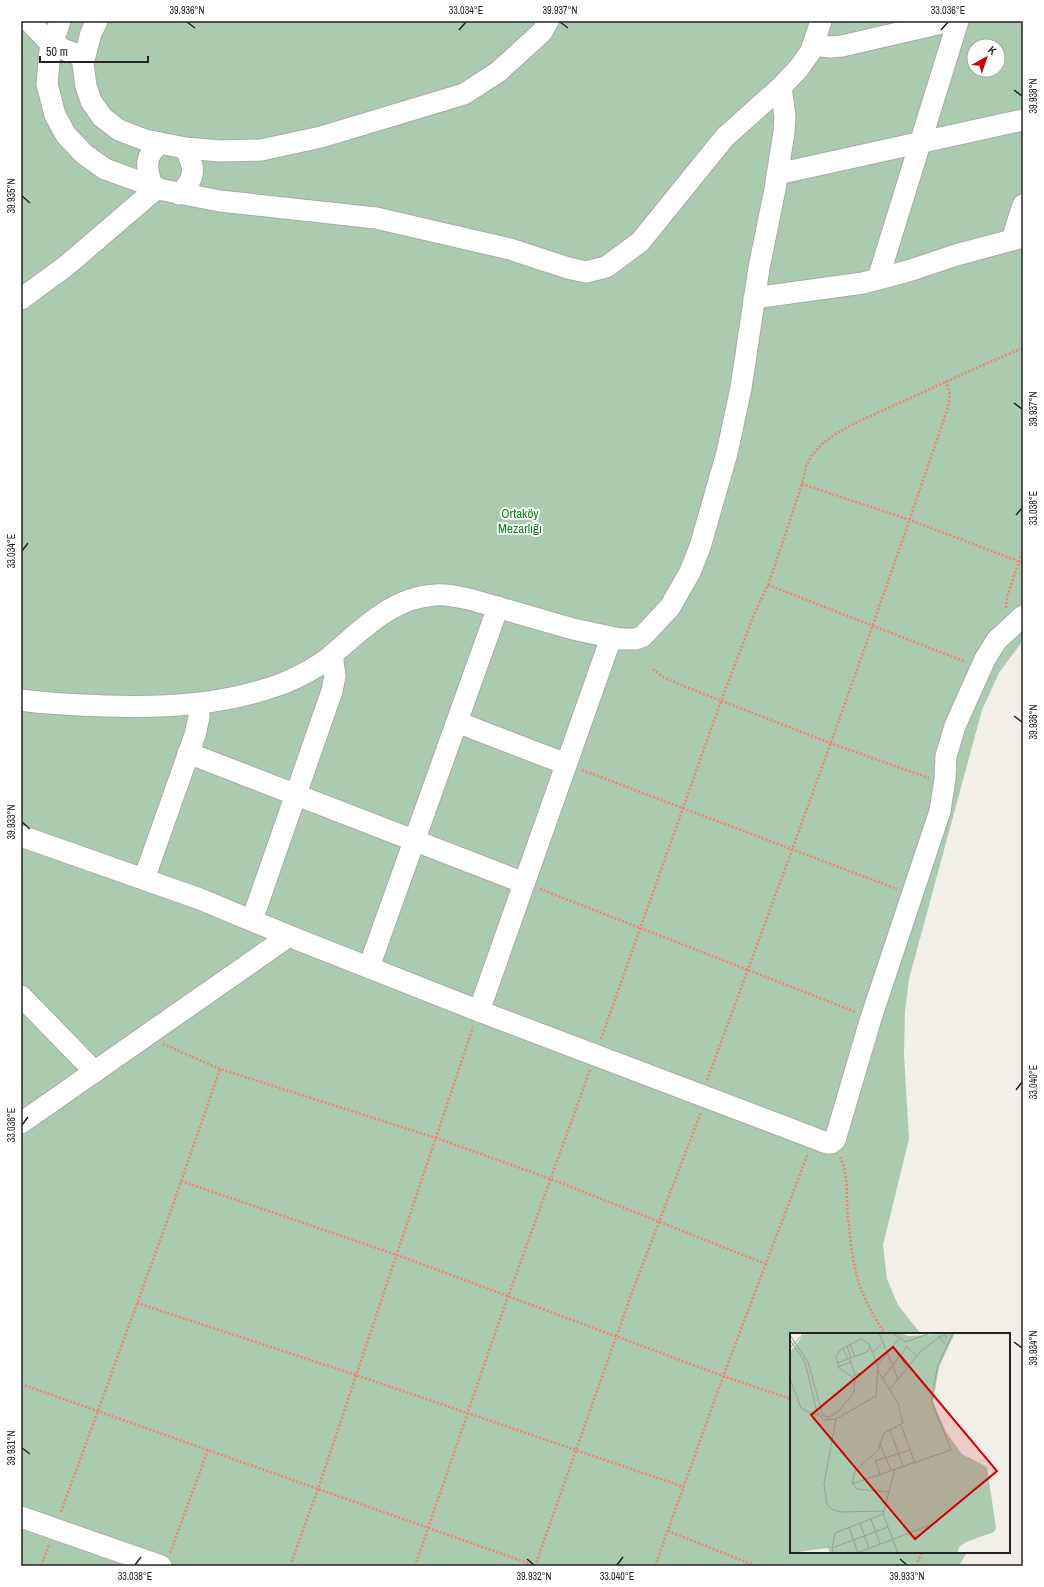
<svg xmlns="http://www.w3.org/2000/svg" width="1044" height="1587" font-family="'Archivo Narrow',sans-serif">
<rect width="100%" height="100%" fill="#f2efe9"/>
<!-- cemetery -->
<path fill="#aacbaf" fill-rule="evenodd" d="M21 21H1023V640L999 673 982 710 909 979 905 1011 904 1055 909 1139 883 1245 887 1279 898 1305 921 1334H791V1552H967L959 1566H21ZM974 46H998V70H974Z"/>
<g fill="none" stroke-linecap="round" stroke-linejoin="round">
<!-- minor casing -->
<g stroke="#a9a9a9" stroke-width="23">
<g id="minor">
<polyline points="29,21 52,45 84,57"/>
<polyline points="60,21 50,51 47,84 55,115 66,135 84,154 105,169 163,190 220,201 376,218 510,249 568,268 586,272 606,267 640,242 725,137 781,87 799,68 811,51 821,21"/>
<polyline points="97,21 91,33 83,64 86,86 91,101 102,117 119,130 145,140 185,148 220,151 261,150 321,137 464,94 498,72 542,32 548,21"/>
<polyline points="813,45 831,47 842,46 950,21"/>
<polyline points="777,174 1023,120"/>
<path d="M152 186C146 168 144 156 160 143"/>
<path d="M179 194C197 178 195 167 185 148"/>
<polyline points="1012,240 1023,205"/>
<polyline points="878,279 958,21"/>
<polyline points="754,298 863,283 908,271 956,255 1023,237"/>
<polyline points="21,299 66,266 157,188"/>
<path d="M21 700C49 704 77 705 105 706 166 708 226 705 284 683 298 677 314 669 326 660 359 633 390 597 436 595 447 594 458 597 469 599L573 629 620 639H636L643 636 670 607 690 572 700 547 727 453 741 388 759 268 775 189 784 132 785 117 781 87"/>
<polyline points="457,722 566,764"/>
<polyline points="188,753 524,883"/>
<polyline points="21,836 200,899 289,936 479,1011 827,1143 831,1143 835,1140 871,1018 940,811 945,779 946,756 955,726 985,659 997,640 1023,616"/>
<polyline points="144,879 195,735 199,717 199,704"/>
<polyline points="252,920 332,691 335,676 332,655"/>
<polyline points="369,967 498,607"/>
<polyline points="21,996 95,1072"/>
<polyline points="479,1011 611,638"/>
<polyline points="21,1123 289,936"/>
<polyline points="21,1517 161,1566"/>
</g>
</g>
<!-- path -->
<g stroke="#fa8072" stroke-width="2.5" stroke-dasharray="2 2" stroke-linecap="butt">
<polyline points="802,484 910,520 1023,563"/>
<polyline points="768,585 966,662"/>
<polyline points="1006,608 1007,597 1023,550"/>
<polyline points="653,669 663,677 686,687 830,743 929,778"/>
<polyline points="582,770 897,889"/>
<polyline points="540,889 856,1012"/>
<polyline points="601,1039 721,701 755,612 768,585 775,565 802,484 806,466 812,455 822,444 834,435 853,424 983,365 1023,348"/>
<polyline points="163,1044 220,1069 436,1138 551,1179 766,1264"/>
<path d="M707 1080C790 857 872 633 948 407L950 395 946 381"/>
<path d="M840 1157C849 1176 846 1197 848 1218 851 1243 853 1273 864 1296 870 1309 877 1322 885 1334"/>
<polyline points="181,1181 397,1255 723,1376 791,1399"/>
<polyline points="137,1303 356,1375 684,1487"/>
<polyline points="21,1384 536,1566"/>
<polyline points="61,1512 170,1213 220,1069"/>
<polyline points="668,1531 756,1566"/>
<polyline points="170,1553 208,1450"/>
<polyline points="41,1566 49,1545"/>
<polyline points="290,1566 318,1489 473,1027"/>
<polyline points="415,1566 500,1319 590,1070"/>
<polyline points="535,1566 631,1295 701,1112"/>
<polyline points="655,1566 727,1366 808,1153"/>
<polyline points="916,1566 922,1552"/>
</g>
<!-- minor -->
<use href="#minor" stroke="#fff" stroke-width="21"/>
</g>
<!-- ticks -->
<path fill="none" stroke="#222" stroke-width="1.5" d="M187 22 195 28M560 22 568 28M459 30 466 22M941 30 948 22M1014 90 1022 96M22 196 30 203M1014 403 1022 409M1016 515 1022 508M22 551 28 543M1014 716 1022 722M22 822 30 829M1016 1090 1022 1082M22 1125 28 1117M1014 1342 1022 1348M22 1448 30 1454M527 1559 534 1565M900 1559 907 1565M135 1565 141 1557M617 1565 623 1557"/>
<g text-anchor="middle" stroke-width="4" stroke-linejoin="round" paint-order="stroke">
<!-- park labels -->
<g font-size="13" fill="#0c8416" stroke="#fff">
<text x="520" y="518">Ortaköy<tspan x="520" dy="15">Mezarlığı</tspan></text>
</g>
</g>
<!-- overview -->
<g transform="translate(790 1333)">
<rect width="220" height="220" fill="#f2efe9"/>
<path d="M15 0H110L118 3 165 0 149 34 143 69 156 99 172 121 197 134 206 195 204 199 176 209 170 213 167 220H40L38 215 0 220V19Z" fill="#aacbaf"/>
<path fill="none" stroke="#9f9d99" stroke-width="1" d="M89 0 108 46M102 0 116 9 140 0M0 2 18 29 33 83 39 84 48 79 64 59 65 46 49 35 46 23 50 17 71 6 79 11 88 33 86 63 46 86 33 87 27 79 15 29 0 7M149 4 157 13M60 11 65 24M57 13 61 25M116 13 126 22M0 15 14 0M53 15 58 26M82 20 92 10M111 22 116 35M60 26 65 42M47 30 77 19 80 14M88 32 109 6M48 34 61 29M88 38 108 70 113 90 94 100 88 117 65 138 62 150 67 156 99 159M63 43 74 38M93 45 117 14M0 46 11 75 22 81 30 82M100 56 130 19 149 4 155 2 157 6M46 86 34 151 37 171 41 176 51 179 94 178M111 92 125 130M100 97 113 133M90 111 101 137M85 127 90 141M85 128 120 117M105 136 93 181 108 220M62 151 161 117 141 67 148 32 163 0M81 186 90 211M70 190 79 215M59 194 68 220M42 215 45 200 93 181M43 220 42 215 98 194M67 220 148 189"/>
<path fill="#d40000" fill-opacity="0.15" stroke="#d40000" stroke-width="2" d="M103 14 207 138 125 206 21 82Z"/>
<rect width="220" height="220" fill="none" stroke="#222" stroke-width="2"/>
</g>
<!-- border -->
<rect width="1044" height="1587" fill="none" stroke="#ffffff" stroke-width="44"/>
<!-- north arrow -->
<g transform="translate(986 58) rotate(40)"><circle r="19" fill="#ffffff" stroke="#a7a7a7"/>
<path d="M0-3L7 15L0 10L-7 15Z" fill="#d40000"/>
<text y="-6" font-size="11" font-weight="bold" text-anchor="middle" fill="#222222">K</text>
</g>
<!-- scale -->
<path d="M40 56v6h108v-6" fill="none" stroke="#222222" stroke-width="2"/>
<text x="46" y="56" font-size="12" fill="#222222" stroke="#ffffff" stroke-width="3" paint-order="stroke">50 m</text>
<rect x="22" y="22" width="1000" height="1543" fill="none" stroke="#222" stroke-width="1.5"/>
<g font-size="10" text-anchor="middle" fill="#222">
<text x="187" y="14">39.936°N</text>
<text x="466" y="14">33.034°E</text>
<text x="560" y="14">39.937°N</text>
<text x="948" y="14">33.036°E</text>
<text transform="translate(1033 96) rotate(-90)" y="4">39.938°N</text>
<text transform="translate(11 196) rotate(-90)" y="4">39.935°N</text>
<text transform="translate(1033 409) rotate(-90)" y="4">39.937°N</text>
<text transform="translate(1033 508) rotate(-90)" y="4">33.038°E</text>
<text transform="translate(11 551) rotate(-90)" y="4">33.034°E</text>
<text transform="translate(1033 722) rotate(-90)" y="4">39.936°N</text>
<text transform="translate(11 822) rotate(-90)" y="4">39.933°N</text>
<text transform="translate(1033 1082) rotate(-90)" y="4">33.040°E</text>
<text transform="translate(11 1125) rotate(-90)" y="4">33.036°E</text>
<text transform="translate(1033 1348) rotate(-90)" y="4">39.934°N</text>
<text transform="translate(11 1448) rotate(-90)" y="4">39.931°N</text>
<text x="135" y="1580">33.038°E</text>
<text x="534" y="1580">39.932°N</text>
<text x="617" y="1580">33.040°E</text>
<text x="907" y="1580">39.933°N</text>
</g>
</svg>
